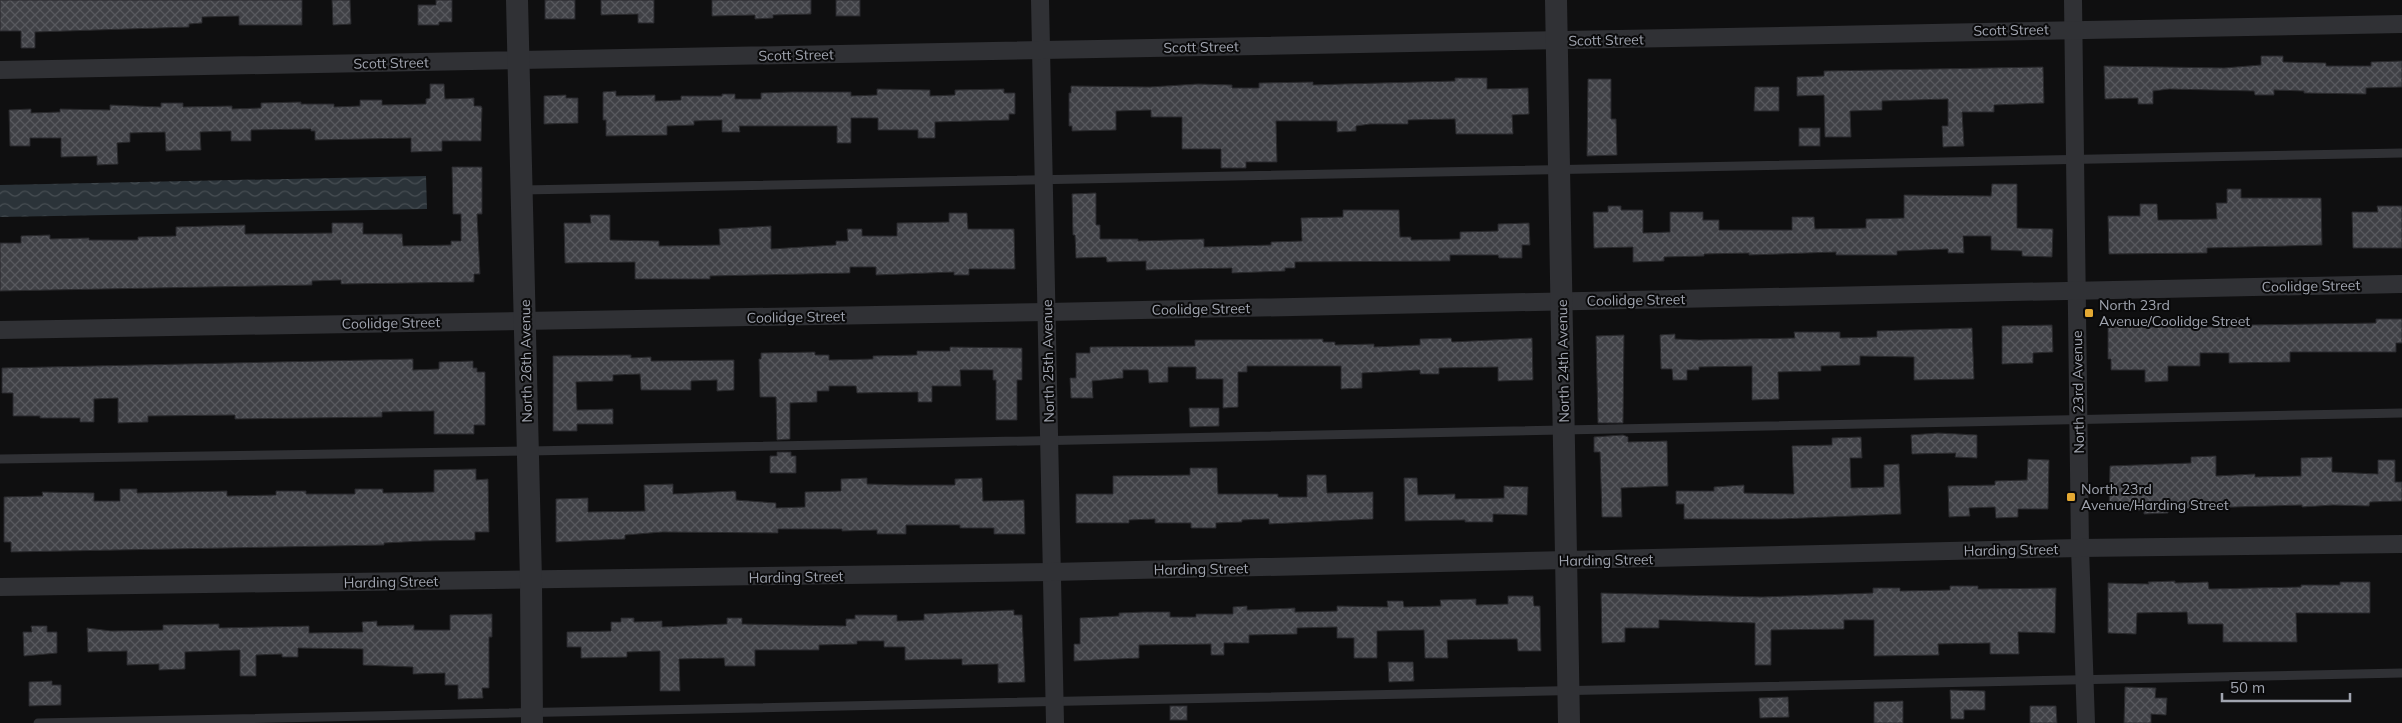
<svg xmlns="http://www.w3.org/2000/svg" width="2402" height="723" font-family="Mulish,sans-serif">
<defs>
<pattern id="water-waves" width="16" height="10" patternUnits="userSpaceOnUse" patternTransform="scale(1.25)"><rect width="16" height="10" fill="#2b3339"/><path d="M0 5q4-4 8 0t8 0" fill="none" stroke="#474e53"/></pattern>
<pattern id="building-cross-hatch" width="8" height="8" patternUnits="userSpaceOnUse" patternTransform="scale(1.25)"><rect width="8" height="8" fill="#404146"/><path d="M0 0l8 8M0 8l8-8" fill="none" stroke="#58595e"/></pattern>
</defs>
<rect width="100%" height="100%" fill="#0f0f10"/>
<!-- water -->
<polygon fill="url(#water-waves)" points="426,176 427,209 0,217 0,185"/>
<!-- building -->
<g fill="url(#building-cross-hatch)" stroke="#29292c">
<polygon points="0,0 302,0 302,25 239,25 239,16 202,17 202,23 189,24 189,27 35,32 35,48 21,48 21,31 0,31"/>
<polygon points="332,0 350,0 351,24 333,25"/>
<polygon points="436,0 452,0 452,22 439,22 439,25 418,25 418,5 436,5"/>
<rect x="545" y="0" width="30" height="19"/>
<polygon points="601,0 654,0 654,23 638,23 638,14 601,15"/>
<polygon points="712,0 811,0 811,14 773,15 773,18 755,19 755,15 712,16"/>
<rect x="836" y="0" width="24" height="16"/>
<polygon points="2261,56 2283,56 2283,62 2326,63 2326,66 2371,66 2371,62 2402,61 2402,87 2366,88 2366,94 2304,93 2304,91 2274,90 2274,95 2255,95 2254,91 2169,89 2153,91 2153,104 2138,104 2138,98 2105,99 2104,66 2224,68 2261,65"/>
<polygon points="2043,67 2044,103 1994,105 1994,112 1962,112 1964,146 1943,147 1942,126 1948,126 1948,99 1882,101 1882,110 1850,111 1851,137 1825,137 1824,95 1797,96 1797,77 1824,76 1824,71"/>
<polygon points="1455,78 1487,78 1487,89 1528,88 1529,114 1512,115 1513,134 1456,134 1455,119 1408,120 1408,124 1370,124 1356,126 1356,131 1337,132 1337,121 1276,121 1277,162 1246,162 1246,168 1221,168 1221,149 1182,149 1182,117 1151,117 1151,110 1116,111 1116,130 1072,131 1072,126 1069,126 1069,93 1071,93 1071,86 1150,87 1198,84 1232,85 1232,88 1259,88 1259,83 1313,82 1313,85 1343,84 1455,81"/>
<polygon points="1588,79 1611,79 1611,119 1616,119 1617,155 1587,156"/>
<polygon points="430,84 444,84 445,99 474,98 474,106 481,106 482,108 481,141 442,141 442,151 411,152 411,138 315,140 315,131 311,131 311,129 251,130 251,141 231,141 231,131 200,132 201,150 166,151 165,132 130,133 130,142 117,143 118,164 97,165 97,156 61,157 61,138 30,138 30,146 10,146 9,110 31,109 31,113 60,112 60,109 110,110 110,105 161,107 161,103 183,103 183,107 232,106 232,109 261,108 261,103 301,102 301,104 334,104 334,107 360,106 360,100 382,100 382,105 426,104 426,99 430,98"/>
<polygon points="1755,87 1779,87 1779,111 1754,111"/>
<polygon points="877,89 930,90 930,96 955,95 955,90 1004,89 1004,93 1015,93 1015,114 1009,114 1009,120 935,122 935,138 918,138 918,130 878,130 878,118 851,118 851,143 837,143 837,126 739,126 740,132 722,132 722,120 694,121 694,125 667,126 667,135 606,136 606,120 603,120 603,92 616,91 616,96 655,95 655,101 681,100 681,96 722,96 722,94 735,94 735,99 761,99 761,93 791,92 851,92 851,96 877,95"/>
<polygon points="566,95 566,98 578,98 578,123 544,124 544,96"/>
<rect x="1799" y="128" width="21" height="18"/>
<polygon points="452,167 482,167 482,214 477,214 480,274 474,274 474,282 341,284 341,280 312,281 312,285 0,291 0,243 21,243 21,236 50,235 50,239 89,238 89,240 138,240 138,237 176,236 176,227 245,225 245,234 332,233 332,223 363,223 363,234 402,234 403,246 451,245 451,241 461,241 461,214 453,214"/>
<polygon points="1992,184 2017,184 2017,228 2053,229 2052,257 2022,256 2022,251 1991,250 1991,236 1963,236 1964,253 1948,253 1948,249 1897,251 1897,255 1836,255 1836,252 1749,255 1749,253 1704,254 1704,256 1664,257 1664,261 1633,262 1633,247 1594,248 1593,212 1608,212 1608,206 1621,206 1621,210 1643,210 1643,233 1670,232 1670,212 1703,212 1703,220 1719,220 1719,230 1792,230 1792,217 1814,217 1815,229 1866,228 1866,219 1904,218 1904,195 1991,196"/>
<polygon points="2227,189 2241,189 2241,198 2321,198 2322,245 2207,248 2207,253 2109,254 2108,216 2140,216 2140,204 2157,204 2158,220 2217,219 2216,203 2227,203"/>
<polygon points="1096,193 1096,225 1100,225 1100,239 1138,239 1138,241 1204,239 1204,247 1271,245 1271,242 1302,241 1301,218 1343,217 1343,210 1399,210 1400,237 1411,237 1411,240 1460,239 1460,232 1498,231 1498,224 1529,223 1530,245 1522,245 1522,258 1499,258 1498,255 1450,255 1450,261 1295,262 1295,268 1285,268 1285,271 1232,273 1232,268 1146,270 1146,261 1107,262 1106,257 1076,258 1075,235 1073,235 1072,194"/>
<polygon points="2377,206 2402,206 2402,248 2353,248 2352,212 2378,212"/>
<polygon points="949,213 967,213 968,229 1014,229 1015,269 969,269 969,275 954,275 954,272 876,275 876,267 850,267 850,273 710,276 710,279 635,279 635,262 565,263 564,223 591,223 590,215 610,215 610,240 659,241 659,246 720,245 719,229 771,226 771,249 836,245 836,241 848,241 847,229 862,229 862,236 897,236 897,223 949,222"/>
<polygon points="2228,318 2248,318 2248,325 2376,323 2376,319 2402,319 2402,343 2396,343 2396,352 2290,352 2290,362 2229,363 2229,353 2200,353 2200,366 2168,366 2168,381 2145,382 2145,370 2111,370 2111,359 2108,359 2108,327 2228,327"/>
<polygon points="2052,325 2053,352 2033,353 2033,363 2002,364 2002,326"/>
<polygon points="1972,328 1974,379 1914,380 1914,357 1860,356 1860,365 1821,366 1821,371 1778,372 1779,399 1752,400 1752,366 1699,367 1699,370 1687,370 1687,380 1673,380 1672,369 1661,369 1660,335 1675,334 1675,339 1699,340 1795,338 1794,332 1840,332 1840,338 1877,337 1877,331"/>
<polygon points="1624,335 1623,423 1598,423 1596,336"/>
<polygon points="1451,338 1452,342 1532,338 1533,380 1498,381 1498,367 1439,368 1439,374 1420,374 1420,370 1362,373 1362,388 1341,389 1341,366 1247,366 1247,372 1238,372 1238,407 1223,408 1223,379 1196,379 1196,367 1168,367 1168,382 1149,383 1148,370 1123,370 1123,378 1092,381 1093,398 1071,398 1070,378 1076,378 1076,353 1090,353 1090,347 1195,346 1195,340 1323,339 1323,342 1335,342 1335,345 1374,344 1374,347 1420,345 1420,339"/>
<polygon points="950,347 1022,348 1022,380 1017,380 1017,420 996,420 996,380 993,380 993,370 960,370 961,386 932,386 932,402 918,402 918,392 857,393 856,386 829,386 829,391 817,391 817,402 790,403 790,439 777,440 776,397 760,397 759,359 761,359 761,353 815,352 815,355 829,355 829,360 873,359 873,356 917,355 917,351 950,351"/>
<polygon points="631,355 631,358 651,357 651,361 734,360 734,390 717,391 717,380 691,381 691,390 641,390 640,374 613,375 613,381 576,382 577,410 613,409 613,424 577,424 577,431 553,431 553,356"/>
<polygon points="413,359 413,370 439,369 439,362 473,361 473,368 477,368 477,372 485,372 485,425 474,425 474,434 434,434 434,411 382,412 382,417 235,419 235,415 148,416 148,422 118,423 118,398 94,399 94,422 80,422 80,418 40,418 40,416 13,416 13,393 2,393 2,368"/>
<polygon points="1189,408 1219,408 1219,426 1190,427"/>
<polygon points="1938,433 1977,435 1977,458 1955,457 1956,453 1912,454 1911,435"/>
<polygon points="1623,435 1628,437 1628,442 1667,441 1668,486 1621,488 1622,517 1602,517 1600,452 1594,452 1594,437"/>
<polygon points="1861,437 1862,458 1850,458 1851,488 1884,487 1884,465 1899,464 1901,514 1780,519 1684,519 1684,504 1676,504 1676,491 1714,491 1714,487 1744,485 1744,493 1794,494 1792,446 1832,445 1832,438"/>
<polygon points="777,452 791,452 791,456 796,456 796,473 770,473 770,456 777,456"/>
<polygon points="2216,456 2216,476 2255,474 2255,477 2301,476 2301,458 2332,457 2332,472 2378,474 2378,460 2395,460 2395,482 2402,482 2402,501 2370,502 2369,506 2333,505 2302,507 2302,505 2168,509 2168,513 2144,514 2144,510 2109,510 2110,466 2191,463 2191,457"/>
<polygon points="2028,459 2049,460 2048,509 2018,509 2018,517 1996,518 1995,507 1969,508 1970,516 1949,517 1948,486 1995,485 1995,481 2027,480"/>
<polygon points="1190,468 1217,468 1218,494 1278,494 1278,497 1307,497 1307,475 1326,475 1327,493 1373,492 1373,519 1269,524 1269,519 1242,520 1242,522 1216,523 1216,528 1191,528 1191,523 1155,523 1155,519 1129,520 1129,523 1076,523 1076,494 1113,494 1113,476 1190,475"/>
<polygon points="476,469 476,480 488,479 489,532 475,532 475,540 424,541 384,543 384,545 11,552 11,542 4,542 4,497 43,496 42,492 94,493 94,501 120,501 120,489 137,489 137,493 227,491 227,496 276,495 276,491 306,491 306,494 355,494 355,489 383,489 383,493 434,492 434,470"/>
<polygon points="867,478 867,484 905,485 955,485 955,479 982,478 983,501 1024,500 1025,534 994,534 994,528 960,528 960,525 906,525 906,534 877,534 877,530 842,531 842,529 778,529 778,533 662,532 625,535 625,539 556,542 556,499 588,498 588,512 645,511 644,485 673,484 673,494 734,491 736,492 736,500 776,503 776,508 805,507 805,492 841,491 841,479"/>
<polygon points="1404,478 1417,478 1418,495 1455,494 1455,499 1504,498 1504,486 1528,487 1527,515 1493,514 1493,522 1465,522 1465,520 1405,521"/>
<polygon points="2175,581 2175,583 2208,582 2209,589 2301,587 2301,585 2340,585 2340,582 2370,582 2370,613 2296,613 2297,642 2223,642 2223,624 2188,624 2187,612 2137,613 2136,634 2108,633 2108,583 2149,584 2148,582"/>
<polygon points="1950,586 1978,586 1978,589 2056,588 2055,633 2018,632 2019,654 1990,654 1990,643 1938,644 1939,655 1874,656 1874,620 1844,620 1844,629 1771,630 1771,665 1755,665 1755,623 1659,620 1659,628 1625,628 1625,642 1602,643 1601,593 1762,597 1873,593 1873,588 1900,588 1900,591 1950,590"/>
<polygon points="1508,596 1533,596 1534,606 1540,606 1541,651 1518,651 1517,639 1447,640 1448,658 1425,658 1424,630 1377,631 1377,658 1354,658 1354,638 1337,638 1337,627 1297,628 1297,634 1249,635 1249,643 1224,643 1224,655 1211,655 1211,644 1139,645 1139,658 1074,661 1074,644 1080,644 1080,618 1119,616 1119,613 1145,612 1170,612 1170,617 1196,617 1196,614 1233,614 1233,607 1247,606 1247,610 1295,608 1295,612 1337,611 1337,606 1388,607 1387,601 1403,601 1404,607 1441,606 1440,600 1476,599 1476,605 1508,604"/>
<polygon points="1014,610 1014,615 1022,615 1025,682 998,683 998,664 962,665 962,659 905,660 905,647 884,647 884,641 857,641 857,644 819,645 819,650 755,650 755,666 725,666 724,658 679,659 680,691 660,691 660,651 627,652 627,657 581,658 581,647 567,647 567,632 611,631 611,622 621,622 621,618 634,618 634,622 662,621 662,627 727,624 727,618 742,618 742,624 846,626 846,619 855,619 855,615 897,615 897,621 924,620 924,614"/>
<polygon points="492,614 492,637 489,637 489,688 482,688 483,698 458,699 458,685 445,685 445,673 413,674 413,667 363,665 363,649 298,648 298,657 282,657 282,654 256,655 256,676 240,676 240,650 185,652 185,669 159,670 159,664 127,665 127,651 88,652 87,628 111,631 163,630 163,625 219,624 219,628 309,626 309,633 363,632 362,622 377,621 377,626 414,625 414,630 450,630 450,615"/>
<polygon points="31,626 47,626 47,632 57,632 57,653 24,656 23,632 32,632"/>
<polygon points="1388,662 1413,662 1414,681 1389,682"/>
<polygon points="52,681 52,685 61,685 61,705 29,706 29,682"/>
<polygon points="2125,687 2156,688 2155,698 2167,698 2166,715 2151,714 2151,723 2124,723"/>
<polygon points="1950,690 1985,691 1985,710 1964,710 1964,719 1951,719"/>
<polygon points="1788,697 1789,717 1760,718 1759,698"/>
<polygon points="1903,701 1903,723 1874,723 1874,702"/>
<rect x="1170" y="706" width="17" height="14"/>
<polygon points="2030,706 2056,706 2057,723 2030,723"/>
</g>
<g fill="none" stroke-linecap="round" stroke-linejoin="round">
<!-- service -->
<g stroke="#303135" stroke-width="9">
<polyline points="523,190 2402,153"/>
<polyline points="0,459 530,451 2402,413"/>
<polyline points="38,723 2402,673"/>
</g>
<!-- minor -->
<g stroke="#303135" stroke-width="18">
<polyline points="1040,0 1055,723"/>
<polyline points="2073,0 2080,548 2086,723"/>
<polyline points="0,70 2402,24"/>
<polyline points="0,330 1047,312 2402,284"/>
<polyline points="0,587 1051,572 2080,548 2402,544"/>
</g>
<!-- tertiary -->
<g stroke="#303135" stroke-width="22">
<polyline points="517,0 531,581 532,723"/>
<polyline points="1556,0 1569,723"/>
</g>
</g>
<!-- markers -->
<g fill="#e4a933" stroke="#0a0a0b" stroke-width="2">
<rect x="2084" y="308" width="10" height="10" rx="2.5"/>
<rect x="2066" y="492" width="10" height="10" rx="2.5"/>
</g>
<g text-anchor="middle" stroke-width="4" stroke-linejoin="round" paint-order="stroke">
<!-- street labels -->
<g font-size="14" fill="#a1a5b0" stroke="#0a0a0b">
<text transform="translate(2011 30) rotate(-1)" y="5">Scott Street</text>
<text transform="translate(1606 40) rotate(-1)" y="5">Scott Street</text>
<text transform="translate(1201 47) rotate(-1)" y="5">Scott Street</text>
<text transform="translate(796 55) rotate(-1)" y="5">Scott Street</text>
<text transform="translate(391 63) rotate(-1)" y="5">Scott Street</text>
<text transform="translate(2311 286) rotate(-1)" y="5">Coolidge Street</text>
<text transform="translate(1636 300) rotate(-1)" y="5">Coolidge Street</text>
<text transform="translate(1201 309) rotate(-1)" y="5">Coolidge Street</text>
<text transform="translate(796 317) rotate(-1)" y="5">Coolidge Street</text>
<text transform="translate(391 323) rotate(-1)" y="5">Coolidge Street</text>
<text transform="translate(526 361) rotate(-91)" y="5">North 26th Avenue</text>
<text transform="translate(1048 361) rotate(-91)" y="5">North 25th Avenue</text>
<text transform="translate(1563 361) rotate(-91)" y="5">North 24th Avenue</text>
<text transform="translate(2078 392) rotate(-91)" y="5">North 23rd Avenue</text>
<text transform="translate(2011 550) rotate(-1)" y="5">Harding Street</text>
<text transform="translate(1606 560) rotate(-1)" y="5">Harding Street</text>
<text transform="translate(1201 569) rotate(-1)" y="5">Harding Street</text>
<text transform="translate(796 577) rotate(-1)" y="5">Harding Street</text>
<text transform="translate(391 582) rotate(-1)" y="5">Harding Street</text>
</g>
<!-- poi labels -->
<g font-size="14" fill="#a1a5b0" stroke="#0a0a0b" text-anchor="start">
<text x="2099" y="310">North 23rd<tspan x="2099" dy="16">Avenue/Coolidge Street</tspan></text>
<text x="2081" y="494">North 23rd<tspan x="2081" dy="16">Avenue/Harding Street</tspan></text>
</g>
</g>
<!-- scale -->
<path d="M2222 693v8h128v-8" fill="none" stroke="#a1a5b0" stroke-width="2.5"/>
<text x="2230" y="693" font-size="15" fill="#a1a5b0" stroke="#0a0a0b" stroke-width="4" paint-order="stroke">50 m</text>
</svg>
